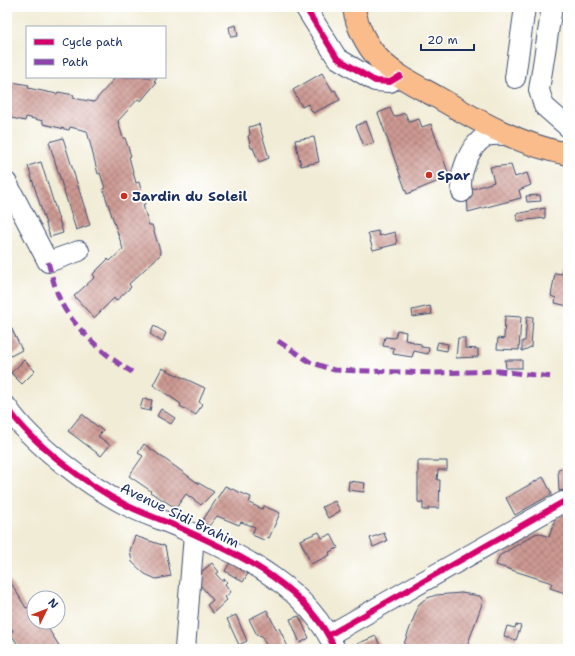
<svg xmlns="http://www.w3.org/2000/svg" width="575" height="656" font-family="'Shantell Sans',sans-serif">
<defs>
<pattern id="building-cross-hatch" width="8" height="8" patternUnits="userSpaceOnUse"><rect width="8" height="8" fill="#cd9992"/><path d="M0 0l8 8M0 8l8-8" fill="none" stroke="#a67d7a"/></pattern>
</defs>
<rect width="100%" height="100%" fill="#fff"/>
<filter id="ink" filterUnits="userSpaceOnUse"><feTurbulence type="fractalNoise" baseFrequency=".025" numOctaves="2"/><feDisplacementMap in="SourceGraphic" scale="8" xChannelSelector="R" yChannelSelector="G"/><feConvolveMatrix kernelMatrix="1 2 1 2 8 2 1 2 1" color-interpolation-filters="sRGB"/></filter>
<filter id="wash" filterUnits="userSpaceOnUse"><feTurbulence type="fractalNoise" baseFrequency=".012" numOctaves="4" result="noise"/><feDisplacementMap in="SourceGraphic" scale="16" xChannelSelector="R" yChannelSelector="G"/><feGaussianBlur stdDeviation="0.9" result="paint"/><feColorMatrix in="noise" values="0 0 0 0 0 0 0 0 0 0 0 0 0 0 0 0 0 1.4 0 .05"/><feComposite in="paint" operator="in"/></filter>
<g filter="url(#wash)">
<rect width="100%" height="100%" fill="#f1ecd5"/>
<g id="blocks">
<!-- building -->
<g fill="url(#building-cross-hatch)">
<polygon points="236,25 238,36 231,37 229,27"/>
<polygon points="322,73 333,91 335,90 340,100 313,113 308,104 302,107 293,90"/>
<polygon points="113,77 157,77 154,81 156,83 141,101 138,99 118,121 123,138 125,138 131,156 129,157 136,183 139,182 145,204 143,205 149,225 152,225 161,254 129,284 131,287 116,301 114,298 94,318 74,296 95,277 93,274 108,259 110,261 123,249 103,189 105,188 100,173 98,174 87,131 70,127 69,130 43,124 43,121 26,117 25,121 7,117 7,84 12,85 12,82 29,85 28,88 57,94 58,92 74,95 73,98 94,102 114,79"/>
<polygon points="390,108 394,117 405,113 409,122 419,119 422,127 431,124 449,175 451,176 407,194 378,113"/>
<polygon points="366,121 374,143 364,146 356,126"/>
<polygon points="259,124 269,158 259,162 253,148 251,148 248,136 250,134 249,127"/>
<polygon points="314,137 319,162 301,166 295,140"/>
<polygon points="63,138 90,225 76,230 49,142"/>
<polygon points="41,162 63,233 50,237 28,166"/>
<polygon points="511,165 515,177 527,173 531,185 519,190 521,198 468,212 467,191 494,182 490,167"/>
<polygon points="540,195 541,201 527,202 526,196"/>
<polygon points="545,208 545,218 518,221 516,214"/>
<polygon points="378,231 379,236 395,232 397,244 373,250 368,233"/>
<polygon points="563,269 568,271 568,306 555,303 556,298 551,296 555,273 562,274"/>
<polygon points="430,306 432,314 413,317 412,310"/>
<polygon points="505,316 521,317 519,350 497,349 498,338 504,339"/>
<polygon points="527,316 533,317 531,347 522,351 522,341 525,341"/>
<polygon points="7,319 22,350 7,358"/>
<polygon points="154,326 166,333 162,342 150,334"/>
<polygon points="397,330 406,332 405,340 414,342 414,343 421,344 421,347 429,348 428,354 414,351 412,357 393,354 394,348 383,346 385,337 395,338"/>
<polygon points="458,338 465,338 465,348 478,349 478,357 456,358"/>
<polygon points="438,342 448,344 447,351 436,349"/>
<polygon points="24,360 35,371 22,384 11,373"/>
<polygon points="505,360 522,360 522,368 506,368"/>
<polygon points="162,368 205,388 199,402 202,404 196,415 180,406 181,404 153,385"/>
<polygon points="143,399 152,400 150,411 140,409"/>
<polygon points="161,409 175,418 171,424 157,416"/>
<polygon points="82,414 103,431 98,436 110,445 101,456 68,431"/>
<polygon points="144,444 195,481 214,492 201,505 186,494 176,508 150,492 151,491 129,476 143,456 138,453"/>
<polygon points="418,461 447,461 447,470 438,470 437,480 440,480 439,508 429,508 429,510 423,510 423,503 418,502"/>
<polygon points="568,467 568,490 559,491 558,469"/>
<polygon points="543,477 552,494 515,515 506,498"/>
<polygon points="349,481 365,483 364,492 348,490"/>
<polygon points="225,486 251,497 249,503 262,509 264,506 280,513 269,538 267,537 264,540 252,535 255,527 241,522 239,525 217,516 209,526 201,523"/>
<polygon points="335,501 340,511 328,518 322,507"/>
<polygon points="566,512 568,512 568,594 550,588 552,583 496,565 499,556 535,534 539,533 549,537 556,517 560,517 561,514"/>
<polygon points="319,532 322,538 331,534 338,548 329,552 330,555 311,564 300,540"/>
<polygon points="384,533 387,541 373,547 370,538"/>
<polygon points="135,536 165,546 171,576 156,579 145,574 132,562 130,550"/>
<polygon points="232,559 250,570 243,582 225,571"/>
<polygon points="212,563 219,572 216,574 222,581 225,579 227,582 225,584 231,592 225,597 227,600 213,613 207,605 213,600 200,585 201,572"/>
<polygon points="7,576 26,608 34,606 34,622 44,622 60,647 57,649 21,649 10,633 13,631 7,621"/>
<polygon points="461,593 480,596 483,601 466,649 402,649 419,604 425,599 436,595"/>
<polygon points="267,610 276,629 279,628 289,649 268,649 262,636 257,635 249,619"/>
<polygon points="236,615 247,641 239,645 227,619"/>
<polygon points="299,616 309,638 300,643 290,619"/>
<polygon points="516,625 521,626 516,640 504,636 507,626 515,628"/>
<polygon points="376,636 381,649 353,649 352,646"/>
</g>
</g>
</g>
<g filter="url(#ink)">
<use href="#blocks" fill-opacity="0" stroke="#3b4b70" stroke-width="1"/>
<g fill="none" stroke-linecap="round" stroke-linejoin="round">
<!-- minor casing -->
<g stroke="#3b4b70" stroke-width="22">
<g id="minor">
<polyline points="305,7 337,58 375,81 390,82 400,76"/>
<polyline points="552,7 539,90 544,106 568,127"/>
<polyline points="515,78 525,7"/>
<polyline points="7,183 48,262 79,251"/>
<path d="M462 192C458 176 469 146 485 137 491 134 501 135 507 135"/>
<path d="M7 407C31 443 87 485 126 505 145 515 167 521 187 531 245 557 308 588 335 649"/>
<polyline points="329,635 563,502 568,502"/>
<polyline points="185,649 194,534"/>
</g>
</g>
<!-- major casing -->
<g stroke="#3b4b70" stroke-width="24">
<path id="major" d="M354 7C356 25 366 45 379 59 394 75 417 86 437 97 478 121 520 145 568 154"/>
</g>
<!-- minor -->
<use href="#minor" stroke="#fff" stroke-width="20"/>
<!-- major -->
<use href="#major" stroke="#f9bc8a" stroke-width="22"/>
<!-- quiet -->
<g stroke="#8e44ad" stroke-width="5" stroke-dasharray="10 5" stroke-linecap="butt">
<path d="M48 262C53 279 57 299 68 314 85 337 108 358 132 372"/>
<polyline points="278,341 310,362 334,370 436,373 499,371 552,377"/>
</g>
<!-- cycleway casing -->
<g stroke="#fff" stroke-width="8">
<g id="cycleway">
<polyline points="305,7 337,58 375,81 390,82 400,76"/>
<path d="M7 407C31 443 87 485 126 505 145 515 167 521 187 531 245 557 308 588 335 649"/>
<polyline points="329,635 563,502 568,502"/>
</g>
</g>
<!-- cycleway -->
<use href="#cycleway" stroke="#d6006c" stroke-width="6"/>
</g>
</g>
<!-- markers -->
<g fill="#c8321e" stroke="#fff" stroke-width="1.5">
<circle cx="429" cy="175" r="4"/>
<circle cx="124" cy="196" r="4"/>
</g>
<g text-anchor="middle" stroke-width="3.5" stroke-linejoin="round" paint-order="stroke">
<!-- poi labels -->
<g font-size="14" font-weight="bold" fill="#1b2f5e" stroke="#fff" text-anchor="start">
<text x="437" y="180">Spar</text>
<text x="132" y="201">Jardin du Soleil</text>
</g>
<!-- street labels -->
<g font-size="14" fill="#1b2f5e" stroke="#fff">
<text transform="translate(180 515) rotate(26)" y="5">Avenue Sidi Brahim</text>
</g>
</g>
<!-- margin -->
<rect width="575" height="656" fill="none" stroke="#fff" stroke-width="24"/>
<!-- legend -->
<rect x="26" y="26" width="140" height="52" fill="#ffffff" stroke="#a4acbf"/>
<rect x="34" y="39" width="20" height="6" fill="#d6006c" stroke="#a4acbf"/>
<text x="62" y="46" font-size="12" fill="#1b2f5e">Cycle path</text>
<rect x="34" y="59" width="20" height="6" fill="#8e44ad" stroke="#a4acbf"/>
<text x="62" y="66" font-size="12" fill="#1b2f5e">Path</text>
<!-- north arrow -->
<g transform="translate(46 610) rotate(47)"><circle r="19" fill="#ffffff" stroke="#a4acbf"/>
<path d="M0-3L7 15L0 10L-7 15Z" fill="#c8321e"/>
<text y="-6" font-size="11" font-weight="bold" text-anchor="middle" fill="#1b2f5e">N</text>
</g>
<!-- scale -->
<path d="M421 44v6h53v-6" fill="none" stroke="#1b2f5e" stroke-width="2"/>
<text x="427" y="44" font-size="12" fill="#1b2f5e" stroke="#ffffff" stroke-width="3" paint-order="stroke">20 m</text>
</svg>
